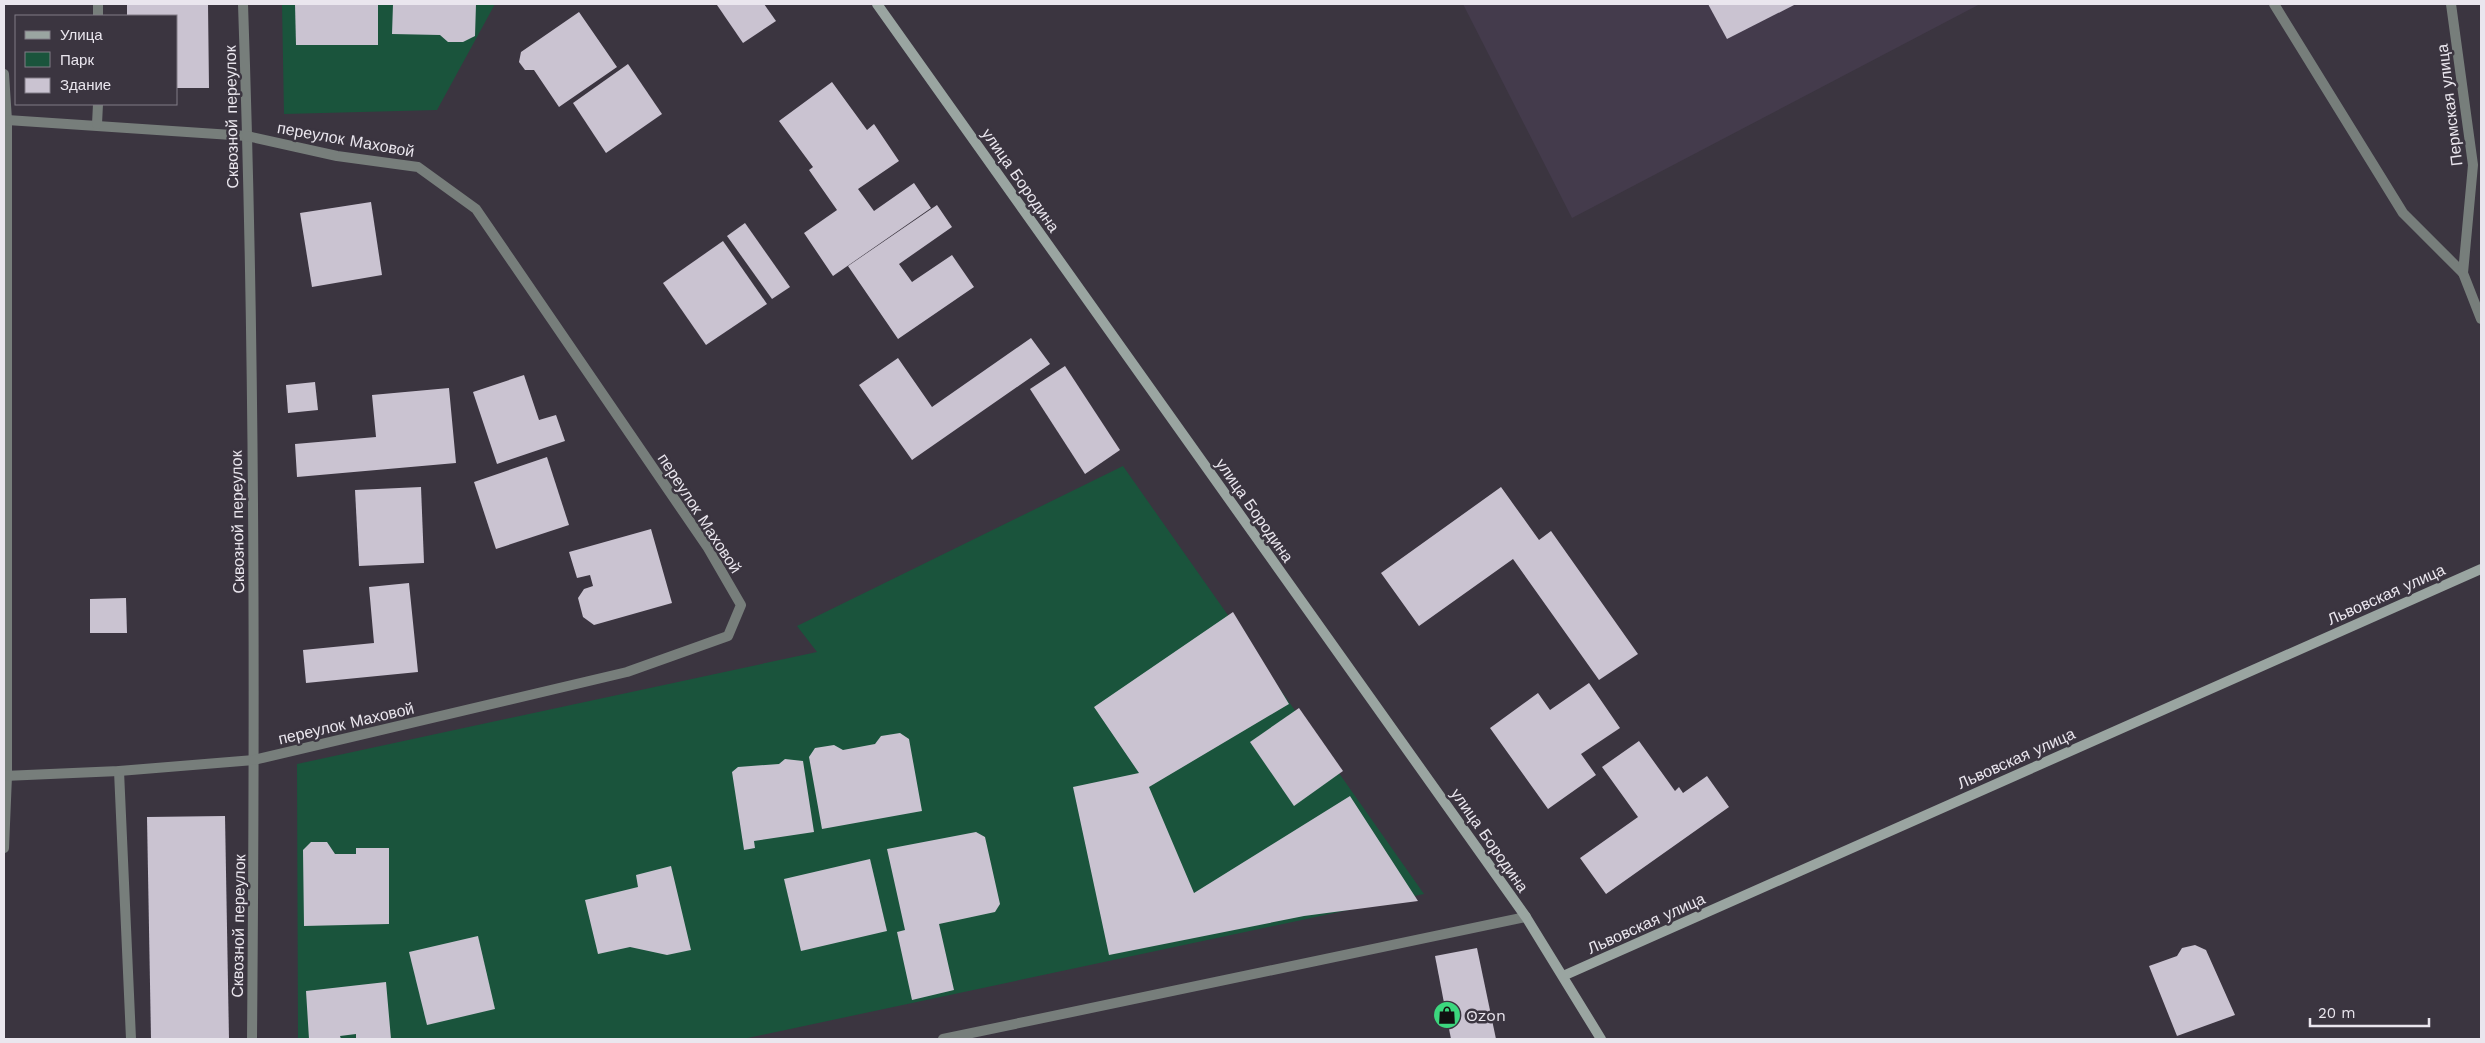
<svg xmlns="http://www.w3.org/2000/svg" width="2485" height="1043" font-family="'Work Sans',sans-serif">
<rect width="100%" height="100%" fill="#3b3540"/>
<!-- built -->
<polygon fill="#443b4c" points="1463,4 1980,4 1572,218"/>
<!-- green -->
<g fill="#1a543c">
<polygon points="282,4 495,4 437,110 284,114"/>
<polygon points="1123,466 1424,894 743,1039 298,1039 297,764 817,652 797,626"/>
</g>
<!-- building -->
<g fill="#cac3d1">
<polygon points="127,4 208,4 209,88 176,88 176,16 127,16"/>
<polygon points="295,4 378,4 378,45 296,45"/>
<polygon points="393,4 476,4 475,36 463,42 448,42 440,35 392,34"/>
<polygon points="719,4 764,4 776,21 743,43 717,5"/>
<polygon points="1708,4 1796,4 1727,39"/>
<polygon points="579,12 617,67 559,107 534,70 525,70 519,62 521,52"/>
<polygon points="628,64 662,114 606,153 573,103"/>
<polygon points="832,82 867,130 874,124 899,161 858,189 874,211 914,183 931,208 833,276 804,233 837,210 809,170 813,167 779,121"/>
<polygon points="371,202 382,275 312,287 300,213"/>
<polygon points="937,205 952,227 899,264 912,282 952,255 974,287 898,339 848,266"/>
<polygon points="745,223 790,287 772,299 727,236"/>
<polygon points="723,241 767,304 706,345 663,283"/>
<polygon points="1031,338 1050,364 912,460 859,385 898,358 932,407"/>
<polygon points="1065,366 1120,450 1085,474 1030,389"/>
<polygon points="524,375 539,420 556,415 565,441 497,464 473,392"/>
<polygon points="315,382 318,410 288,413 286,385"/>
<polygon points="449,388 456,463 297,477 295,444 376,437 372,395"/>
<polygon points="547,457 569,525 496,549 474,482"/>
<polygon points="421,487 424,563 359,566 355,490"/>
<polygon points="1501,487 1539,540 1551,531 1638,654 1599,680 1513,559 1419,626 1381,573"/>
<polygon points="651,529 672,603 594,625 583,617 578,598 584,589 593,586 590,575 577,578 569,552"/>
<polygon points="409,583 418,672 306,683 303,650 374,643 369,587"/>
<polygon points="126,598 127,633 90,633 90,599"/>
<polygon points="1233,612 1289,704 1149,787 1194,893 1350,796 1418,901 1304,916 1109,955 1073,787 1139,773 1094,707"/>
<polygon points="1589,683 1620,728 1581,754 1596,775 1548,809 1490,728 1538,693 1550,710"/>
<polygon points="1299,708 1343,771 1294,806 1250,742"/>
<polygon points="900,733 909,739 922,811 822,829 809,757 815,748 834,745 843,750 875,744 881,736"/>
<polygon points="1639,741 1675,791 1679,787 1683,793 1707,776 1729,807 1606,894 1580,858 1638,817 1602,767"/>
<polygon points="785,759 803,761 814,832 754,841 755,848 744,850 732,772 738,767 779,764"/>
<polygon points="225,816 229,1039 151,1039 147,817"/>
<polygon points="976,832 985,837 1000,904 995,912 939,924 954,990 912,1000 897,932 905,930 887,849"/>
<polygon points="311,842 327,842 335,854 356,854 356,848 389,848 389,924 304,926 303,850"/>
<polygon points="870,859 887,931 801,951 784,879"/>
<polygon points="671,866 691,950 667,955 630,947 598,954 585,900 638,887 636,875"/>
<polygon points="478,936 495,1009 427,1025 409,952"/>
<polygon points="2195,945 2206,950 2235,1015 2177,1036 2149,966 2177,956 2182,948"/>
<polygon points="1477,948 1496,1039 1451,1039 1435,956"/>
<polygon points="386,982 391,1039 356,1039 356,1034 340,1036 341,1039 309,1039 306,991"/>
</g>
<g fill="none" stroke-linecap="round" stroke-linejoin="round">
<!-- lane -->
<g stroke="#777e7b" stroke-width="10">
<polyline points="2274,4 2403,213 2463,273"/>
<polyline points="98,16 98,4"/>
<polyline points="4,74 7,120 7,776 4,848"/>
<polyline points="7,120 247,136"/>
<polyline points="97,124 98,104"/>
<polyline points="119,771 131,1039"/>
<polyline points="4,776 119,771 254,760"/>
<polyline points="943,1039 1526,917"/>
</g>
<!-- street -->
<g stroke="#777e7b" stroke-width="10">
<path d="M243 4C255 349 255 694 252 1039"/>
<polyline points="2451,4 2473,165 2463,273 2481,319"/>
<polyline points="247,136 337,156 418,167 476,209 708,548 741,605 728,636 627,672 254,760"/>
</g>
<!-- secondary -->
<g stroke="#9aa5a1" stroke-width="10">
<polyline points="877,4 1526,917 1601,1039"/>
<polyline points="1563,976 2481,569"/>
</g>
</g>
<!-- icons -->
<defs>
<g id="shop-disc" transform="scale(1.4375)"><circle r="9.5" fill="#3cd77e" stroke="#3b3540"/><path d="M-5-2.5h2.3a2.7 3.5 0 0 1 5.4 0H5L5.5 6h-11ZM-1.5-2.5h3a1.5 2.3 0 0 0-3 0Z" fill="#111"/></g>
</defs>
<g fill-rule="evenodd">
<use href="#shop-disc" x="1447" y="1015"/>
</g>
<g text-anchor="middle" stroke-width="5" stroke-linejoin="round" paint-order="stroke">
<!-- street labels -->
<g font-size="16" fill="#eae6ee" stroke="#3b3540">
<text transform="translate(2449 105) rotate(-97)" y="6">Пермская улица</text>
<text transform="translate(231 117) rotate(-91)" y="6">Сквозной переулок</text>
<text transform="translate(346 139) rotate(10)" y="6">переулок Маховой</text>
<text transform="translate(1021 180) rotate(55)" y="6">улица Бородина</text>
<text transform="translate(1255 510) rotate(55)" y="6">улица Бородина</text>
<text transform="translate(700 513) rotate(57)" y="6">переулок Маховой</text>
<text transform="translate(237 522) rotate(-91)" y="6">Сквозной переулок</text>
<text transform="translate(2386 594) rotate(-24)" y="6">Львовская улица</text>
<text transform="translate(346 723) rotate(-13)" y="6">переулок Маховой</text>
<text transform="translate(2016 758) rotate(-24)" y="6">Львовская улица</text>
<text transform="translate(1490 840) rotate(55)" y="6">улица Бородина</text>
<text transform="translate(1646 923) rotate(-24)" y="6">Львовская улица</text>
<text transform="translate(238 926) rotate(-89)" y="6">Сквозной переулок</text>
</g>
<!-- poi labels -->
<g font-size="16" fill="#eae6ee" stroke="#3b3540" text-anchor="start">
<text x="1466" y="1021">Ozon</text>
</g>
</g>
<!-- border -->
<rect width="2485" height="1043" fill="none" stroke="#eae6ee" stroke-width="10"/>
<!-- legend -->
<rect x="15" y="15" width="162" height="90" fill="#3b3540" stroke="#817c86"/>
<rect x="25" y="31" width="25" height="8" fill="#9aa5a1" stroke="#817c86"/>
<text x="60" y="40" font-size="15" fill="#eae6ee">Улица</text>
<rect x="25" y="52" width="25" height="15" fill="#1a543c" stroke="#817c86"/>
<text x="60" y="65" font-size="15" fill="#eae6ee">Парк</text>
<rect x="25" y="78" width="25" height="15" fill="#cac3d1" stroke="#817c86"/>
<text x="60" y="90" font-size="15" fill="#eae6ee">Здание</text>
<!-- scale -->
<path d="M2310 1018v8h119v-8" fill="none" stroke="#eae6ee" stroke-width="2.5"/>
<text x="2318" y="1018" font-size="15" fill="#eae6ee" stroke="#3b3540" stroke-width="4" paint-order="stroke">20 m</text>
</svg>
